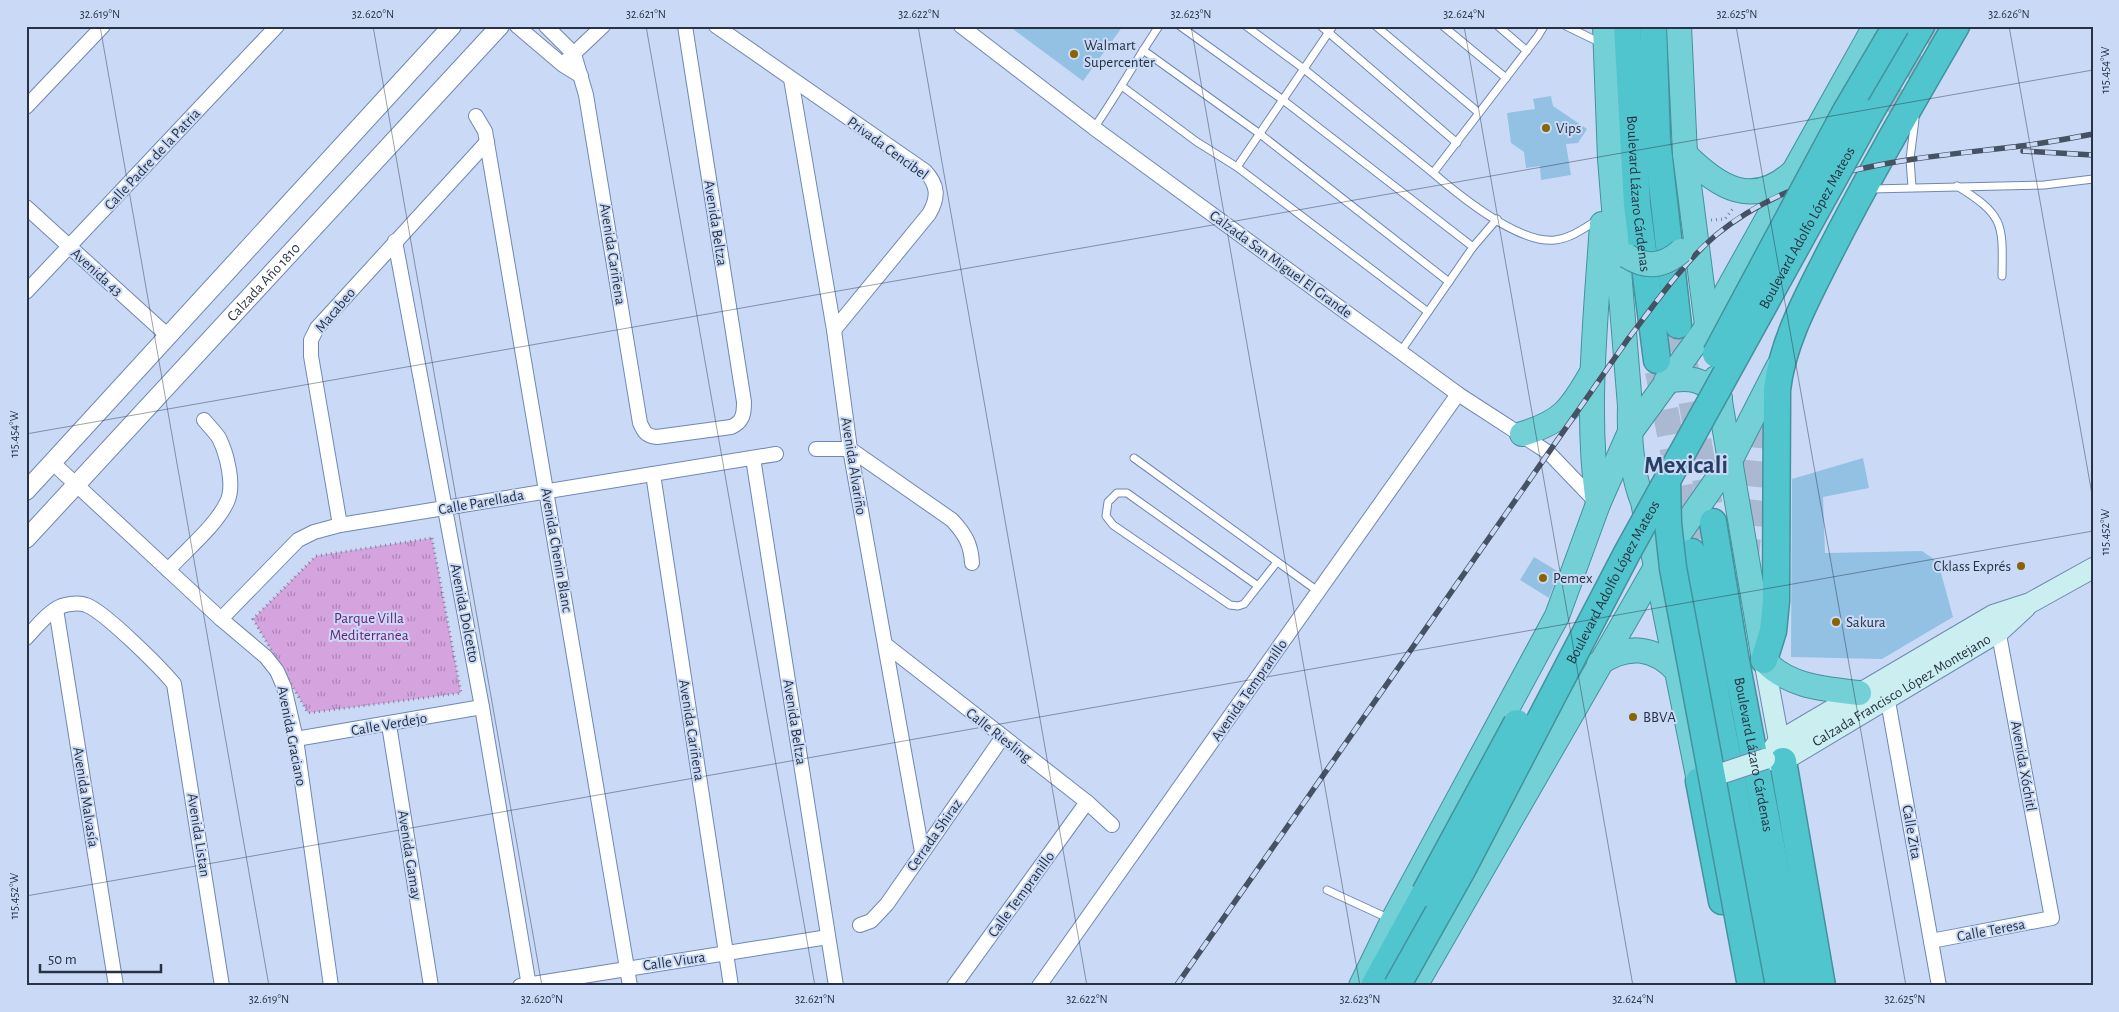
<svg xmlns="http://www.w3.org/2000/svg" width="2119" height="1012" font-family="'Alegreya Sans',sans-serif">
<defs>
<pattern id="grass-tufts" width="24" height="20" patternUnits="userSpaceOnUse" patternTransform="scale(1.25)"><rect width="24" height="20" fill="#d5a3de"/><path d="M3 7l-1-3M5 7V3M7 7l1-3M15 17l-1-3M17 17v-4M19 17l1-3" fill="none" stroke="#ad85b6"/></pattern>
</defs>
<rect width="100%" height="100%" fill="#cadaf6"/>
<!-- grass -->
<polygon fill="url(#grass-tufts)" points="432,538 461,693 308,713 253,619 316,556"/>
<!-- building -->
<g fill="#92c1e4">
<polygon points="1009,26 1123,26 1083,81"/>
<polygon points="1551,96 1553,106 1587,129 1578,143 1566,144 1571,175 1541,180 1540,166 1526,168 1524,152 1511,143 1507,113 1535,109 1533,99"/>
<polygon points="1863,458 1869,488 1823,497 1825,553 1922,551 1938,562 1953,617 1882,659 1791,657 1792,479"/>
<polygon points="1534,557 1559,572 1549,598 1520,580"/>
</g>
<g fill="none" stroke-linecap="round" stroke-linejoin="round">
<!-- motorway-tunnel -->
<g stroke="#aab8d2" stroke-width="26" stroke-dasharray="26 13" stroke-linecap="butt">
<polyline points="1891,113 1940,26"/>
<polyline points="1678,325 1711,512"/>
<polyline points="1658,371 1690,541"/>
<polyline points="1741,603 1761,415 1766,394"/>
</g>
<!-- service casing -->
<g stroke="#6f87b2" stroke-width="9">
<g id="service">
<polyline points="1180,26 1283,100 1473,247"/>
<polyline points="1246,26 1304,69 1433,173"/>
<polyline points="1321,26 1457,143"/>
<polyline points="1376,26 1479,113"/>
<polyline points="1443,26 1506,78"/>
<polyline points="1498,26 1527,51"/>
<path d="M1544 26 1538 36 1433 173C1460 196 1518 244 1555 240 1571 238 1583 229 1596 221"/>
<polyline points="1566,26 1601,43"/>
<polyline points="1143,50 1260,134 1449,282"/>
<polyline points="1123,87 1197,142 1237,167 1333,26"/>
<path d="M1094 128C1117 95 1136 60 1159 26"/>
<polyline points="1237,167 1428,312"/>
<path d="M1957 186C2004 215 2003 223 2002 276"/>
<polyline points="1912,187 1910,159 1915,119"/>
<polyline points="1871,189 2044,185 2093,179"/>
<polyline points="1401,351 1473,247 1497,219"/>
<polyline points="1134,458 1319,592"/>
<polyline points="1258,586 1127,493 1117,493 1108,502 1106,516 1113,525 1230,605 1238,606 1244,604 1277,562"/>
<polyline points="1327,890 1390,919"/>
</g>
</g>
<!-- minor casing -->
<g stroke="#6f87b2" stroke-width="16">
<g id="minor">
<polyline points="517,26 563,65 581,76"/>
<path d="M546 26 574 54 586 95 640 423C644 432 646 436 657 437L731 427C743 422 744 414 744 402L685 26"/>
<path d="M716 26 925 171C938 185 939 197 929 214L834 330"/>
<polyline points="961,26 1094,128 1458,394 1549,453 1598,504"/>
<polyline points="567,60 603,26"/>
<polyline points="791,79 834,330 850,449 922,852"/>
<polyline points="26,107 103,26"/>
<polyline points="476,116 485,131 630,986"/>
<polyline points="26,207 168,336"/>
<polyline points="395,241 482,707 529,986"/>
<polyline points="26,292 277,26"/>
<path d="M816 449H850L952 520C965 534 971 544 972 563"/>
<polyline points="753,458 836,986"/>
<polyline points="54,464 221,619 266,657 277,671 284,687 296,739 331,986"/>
<polyline points="653,474 731,986"/>
<polyline points="340,525 311,356 311,340 317,328 487,142"/>
<path d="M168 570C186 550 216 526 227 502 235 486 227 454 219 438 215 432 209 426 204 420"/>
<polyline points="56,609 116,986"/>
<polyline points="221,619 298,540 314,532 340,525 776,454"/>
<path d="M26 638C35 629 45 615 56 609 63 604 78 602 86 605 104 611 161 668 174 684L222 986"/>
<polyline points="886,645 1087,802 1112,825"/>
<polyline points="1886,690 1939,986"/>
<polyline points="389,725 431,986"/>
<polyline points="296,739 482,707"/>
<polyline points="860,925 871,921 887,904 1002,738"/>
<polyline points="1931,941 2052,918 1997,624"/>
<polyline points="520,986 828,937"/>
<polyline points="954,986 1087,802"/>
<polyline points="1039,986 1458,394"/>
</g>
</g>
<!-- tertiary casing -->
<g stroke="#6f87b2" stroke-width="20">
<g id="tertiary">
<polyline points="26,491 452,26"/>
<path id="s1" d="M26 539 500 26"/>
</g>
</g>
<!-- secondary casing -->
<g stroke="#6f87b2" stroke-width="22">
<g id="secondary">
<polyline points="1764,660 1781,752"/>
<polyline points="1765,759 1779,741 1993,615 2030,603 2093,568"/>
<path id="s2" d="M1769 760 1783 761 2000 631 2025 608"/>
</g>
</g>
<!-- trunk casing -->
<g stroke="#43929d" stroke-width="26">
<g id="trunk">
<path d="M1605 26 1610 159 1630 406C1629 438 1631 472 1643 502L1699 781"/>
<polyline points="1679,26 1685,154 1708,333"/>
<path d="M1685 154C1717 186 1752 210 1793 172"/>
<path d="M1716 378 1764 660C1788 687 1825 689 1859 693"/>
<path d="M1666 381C1690 376 1704 379 1720 398"/>
<path d="M1522 434C1562 422 1571 409 1591 374"/>
<path d="M1598 504C1585 411 1596 317 1602 224"/>
<path d="M1599 663C1628 644 1654 646 1678 672"/>
<polyline points="1361,986 1393,920 1557,616 1598,504 1629,434 1707,327 1875,26"/>
<polyline points="1415,986 1656,567 1730,461 1778,367"/>
</g>
</g>
<!-- motorway casing -->
<g stroke="#43929d" stroke-width="29">
<g id="motorway">
<path id="s3" d="M1627 26 1637 205 1657 360"/>
<polyline points="1653,26 1657,140 1678,325"/>
<polyline points="1870,113 1921,26"/>
<path id="s4" d="M1713 522 1735 656 1798 986"/>
<polyline points="1692,552 1719,713 1773,986"/>
<path d="M1764 660 1773 631 1776 601 1777 390C1782 343 1807 298 1828 256 1868 177 1912 102 1956 26"/>
<polyline points="1783,761 1822,986"/>
<polyline points="1699,781 1722,901"/>
<polyline points="1374,986 1425,893"/>
</g>
</g>
<!-- path -->
<g stroke="#79869d" stroke-width="3" stroke-dasharray="1 4" stroke-linecap="butt">
<polyline points="1711,220 1725,219 1734,207"/>
<polygon points="432,538 461,693 308,713 253,619 316,556"/>
</g>
<!-- service -->
<use href="#service" stroke="#fff" stroke-width="7"/>
<!-- minor -->
<use href="#minor" stroke="#fff" stroke-width="14"/>
<!-- tertiary -->
<use href="#tertiary" stroke="#fff" stroke-width="18"/>
<!-- secondary -->
<use href="#secondary" stroke="#cbeef0" stroke-width="20"/>
<!-- trunk -->
<use href="#trunk" stroke="#74d0d7" stroke-width="24"/>
<!-- motorway -->
<use href="#motorway" stroke="#51c5cd" stroke-width="26"/>
<!-- rail casing -->
<g stroke="#465164" stroke-width="5.5">
<g id="rail">
<polyline points="2023,151 2093,155"/>
<path d="M1176 986 1628 339C1655 304 1682 264 1716 235 1805 162 1920 159 2029 145 2050 142 2072 138 2093 134"/>
</g>
</g>
<!-- rail -->
<use href="#rail" stroke="#cadaf6" stroke-width="4" stroke-dasharray="11" stroke-linecap="butt"/>
<!-- secondary-bridge casing -->
<g stroke="#6f87b2" stroke-width="22" stroke-linecap="butt">
<polyline id="secondary-bridge" points="1711,777 1765,759"/>
</g>
<!-- trunk-bridge casing -->
<g stroke="#43929d" stroke-width="26" stroke-linecap="butt">
<path id="trunk-bridge" d="M1627 256C1647 269 1664 266 1681 251"/>
</g>
<!-- motorway-bridge casing -->
<g stroke="#43929d" stroke-width="29" stroke-linecap="butt">
<g id="motorway-bridge">
<polyline points="1716,354 1846,111 1896,26"/>
<polyline points="1667,481 1668,523 1673,568 1751,986"/>
<polyline points="1425,893 1517,723"/>
<path id="s5" d="M1397 986 1461 872 1627 553 1870 113"/>
</g>
</g>
<!-- secondary-bridge -->
<use href="#secondary-bridge" stroke="#cbeef0" stroke-width="20"/>
<!-- trunk-bridge -->
<use href="#trunk-bridge" stroke="#74d0d7" stroke-width="24"/>
<!-- motorway-bridge -->
<use href="#motorway-bridge" stroke="#51c5cd" stroke-width="26"/>
</g>
<!-- ticks -->
<path fill="none" stroke="#283244" stroke-width="1" stroke-opacity="0.45" d="M100 26 269 986M373 26 542 986M646 26 815 986M918 26 1087 986M1191 26 1360 986M1464 26 1633 986M1736 26 1906 986M2009 26 2093 500M26 434 2093 70M26 896 2093 531"/>
<!-- markers -->
<g fill="#8a6303" stroke="#cadaf6" stroke-width="2">
<circle cx="1074" cy="54" r="5"/>
<circle cx="1546" cy="128" r="5"/>
<circle cx="2021" cy="566" r="5"/>
<circle cx="1543" cy="578" r="5"/>
<circle cx="1836" cy="622" r="5"/>
<circle cx="1633" cy="717" r="5"/>
</g>
<g text-anchor="middle" stroke-width="4" stroke-linejoin="round" paint-order="stroke">
<!-- poi labels -->
<g font-size="15" fill="#283244" stroke="#cadaf6" text-anchor="start">
<text x="1084" y="50">Walmart<tspan x="1084" dy="17">Supercenter</tspan></text>
<text x="1556" y="133">Vips</text>
<text x="2011" y="571" text-anchor="end">Cklass Exprés</text>
<text x="1553" y="583">Pemex</text>
<text x="1846" y="627">Sakura</text>
<text x="1643" y="722">BBVA</text>
</g>
<!-- street labels -->
<g font-size="15" fill="#283244" stroke="#cadaf6">
<text transform="translate(888 148) rotate(36)" y="5">Privada Cencibel</text>
<text transform="translate(152 159) rotate(-47)" y="5">Calle Padre de la Patria</text>
<text dy="5" stroke="none"><textPath href="#s3" startOffset="168">Boulevard Lázaro Cárdenas</textPath></text>
<text transform="translate(716 223) rotate(81)" y="5">Avenida Beltza</text>
<text dy="5" stroke="none"><textPath href="#s5" startOffset="862">Boulevard Adolfo López Mateos</textPath></text>
<text transform="translate(613 254) rotate(81)" y="5">Avenida Cariñena</text>
<text transform="translate(1281 264) rotate(36)" y="5">Calzada San Miguel El Grande</text>
<text transform="translate(97 272) rotate(42)" y="5">Avenida 43</text>
<text dy="5" stroke="none"><textPath href="#s1" startOffset="350">Calzada Año 1810</textPath></text>
<text transform="translate(335 310) rotate(-50)" y="5">Macabeo</text>
<text transform="translate(854 466) rotate(81)" y="5">Avenida Alvariño</text>
<text transform="translate(481 502) rotate(-10)" y="5">Calle Parellada</text>
<text transform="translate(557 550) rotate(80)" y="5">Avenida Chenin Blanc</text>
<text dy="5" stroke="none"><textPath href="#s5" startOffset="458">Boulevard Adolfo López Mateos</textPath></text>
<text transform="translate(465 613) rotate(79)" y="5">Avenida Dolcetto</text>
<text transform="translate(1249 690) rotate(-55)" y="5">Avenida Tempranillo</text>
<text dy="5" stroke="none"><textPath href="#s2" startOffset="152">Calzada Francisco López Montejano</textPath></text>
<text transform="translate(795 722) rotate(81)" y="5">Avenida Beltza</text>
<text transform="translate(389 724) rotate(-10)" y="5">Calle Verdejo</text>
<text transform="translate(692 730) rotate(81)" y="5">Avenida Cariñena</text>
<text transform="translate(999 735) rotate(38)" y="5">Calle Riesling</text>
<text transform="translate(292 736) rotate(79)" y="5">Avenida Graciano</text>
<text dy="5" stroke="none"><textPath href="#s4" startOffset="236">Boulevard Lázaro Cárdenas</textPath></text>
<text transform="translate(2024 766) rotate(80)" y="5">Avenida Xóchitl</text>
<text transform="translate(86 797) rotate(81)" y="5">Avenida Malvasía</text>
<text transform="translate(1912 832) rotate(80)" y="5">Calle Zita</text>
<text transform="translate(199 835) rotate(81)" y="5">Avenida Listan</text>
<text transform="translate(934 835) rotate(-55)" y="5">Cerrada Shiraz</text>
<text transform="translate(410 855) rotate(81)" y="5">Avenida Gamay</text>
<text transform="translate(1021 894) rotate(-54)" y="5">Calle Tempranillo</text>
<text transform="translate(1991 930) rotate(-11)" y="5">Calle Teresa</text>
<text transform="translate(674 961) rotate(-8)" y="5">Calle Viura</text>
</g>
<!-- park labels -->
<g font-size="15" fill="#6b1c79" stroke="#cadaf6">
<text x="369" y="623">Parque Villa<tspan x="369" dy="17">Mediterranea</tspan></text>
</g>
<!-- town labels -->
<g font-size="25" font-weight="bold" fill="#283d63" stroke="#cadaf6">
<text x="1686" y="473">Mexicali</text>
</g>
</g>
<!-- border -->
<rect width="2119" height="1012" fill="none" stroke="#cadaf6" stroke-width="55"/>
<!-- scale -->
<path d="M40 964v8h121v-8" fill="none" stroke="#283244" stroke-width="2.5"/>
<text x="48" y="964" font-size="15" fill="#283244" stroke="#cadaf6" stroke-width="4" paint-order="stroke">50 m</text>
<rect x="28" y="28" width="2064" height="956" fill="none" stroke="#283244" stroke-width="2"/>
<g font-size="12" text-anchor="middle" fill="#283244">
<text x="100" y="18">32.619°N</text>
<text x="373" y="18">32.620°N</text>
<text x="646" y="18">32.621°N</text>
<text x="919" y="18">32.622°N</text>
<text x="1191" y="18">32.623°N</text>
<text x="1464" y="18">32.624°N</text>
<text x="1737" y="18">32.625°N</text>
<text x="2009" y="18">32.626°N</text>
<text transform="translate(2105 70) rotate(-90)" y="4">115.454°W</text>
<text transform="translate(14 434) rotate(-90)" y="4">115.454°W</text>
<text transform="translate(2105 532) rotate(-90)" y="4">115.452°W</text>
<text transform="translate(14 896) rotate(-90)" y="4">115.452°W</text>
<text x="269" y="1003">32.619°N</text>
<text x="542" y="1003">32.620°N</text>
<text x="815" y="1003">32.621°N</text>
<text x="1087" y="1003">32.622°N</text>
<text x="1360" y="1003">32.623°N</text>
<text x="1633" y="1003">32.624°N</text>
<text x="1905" y="1003">32.625°N</text>
</g>
</svg>
